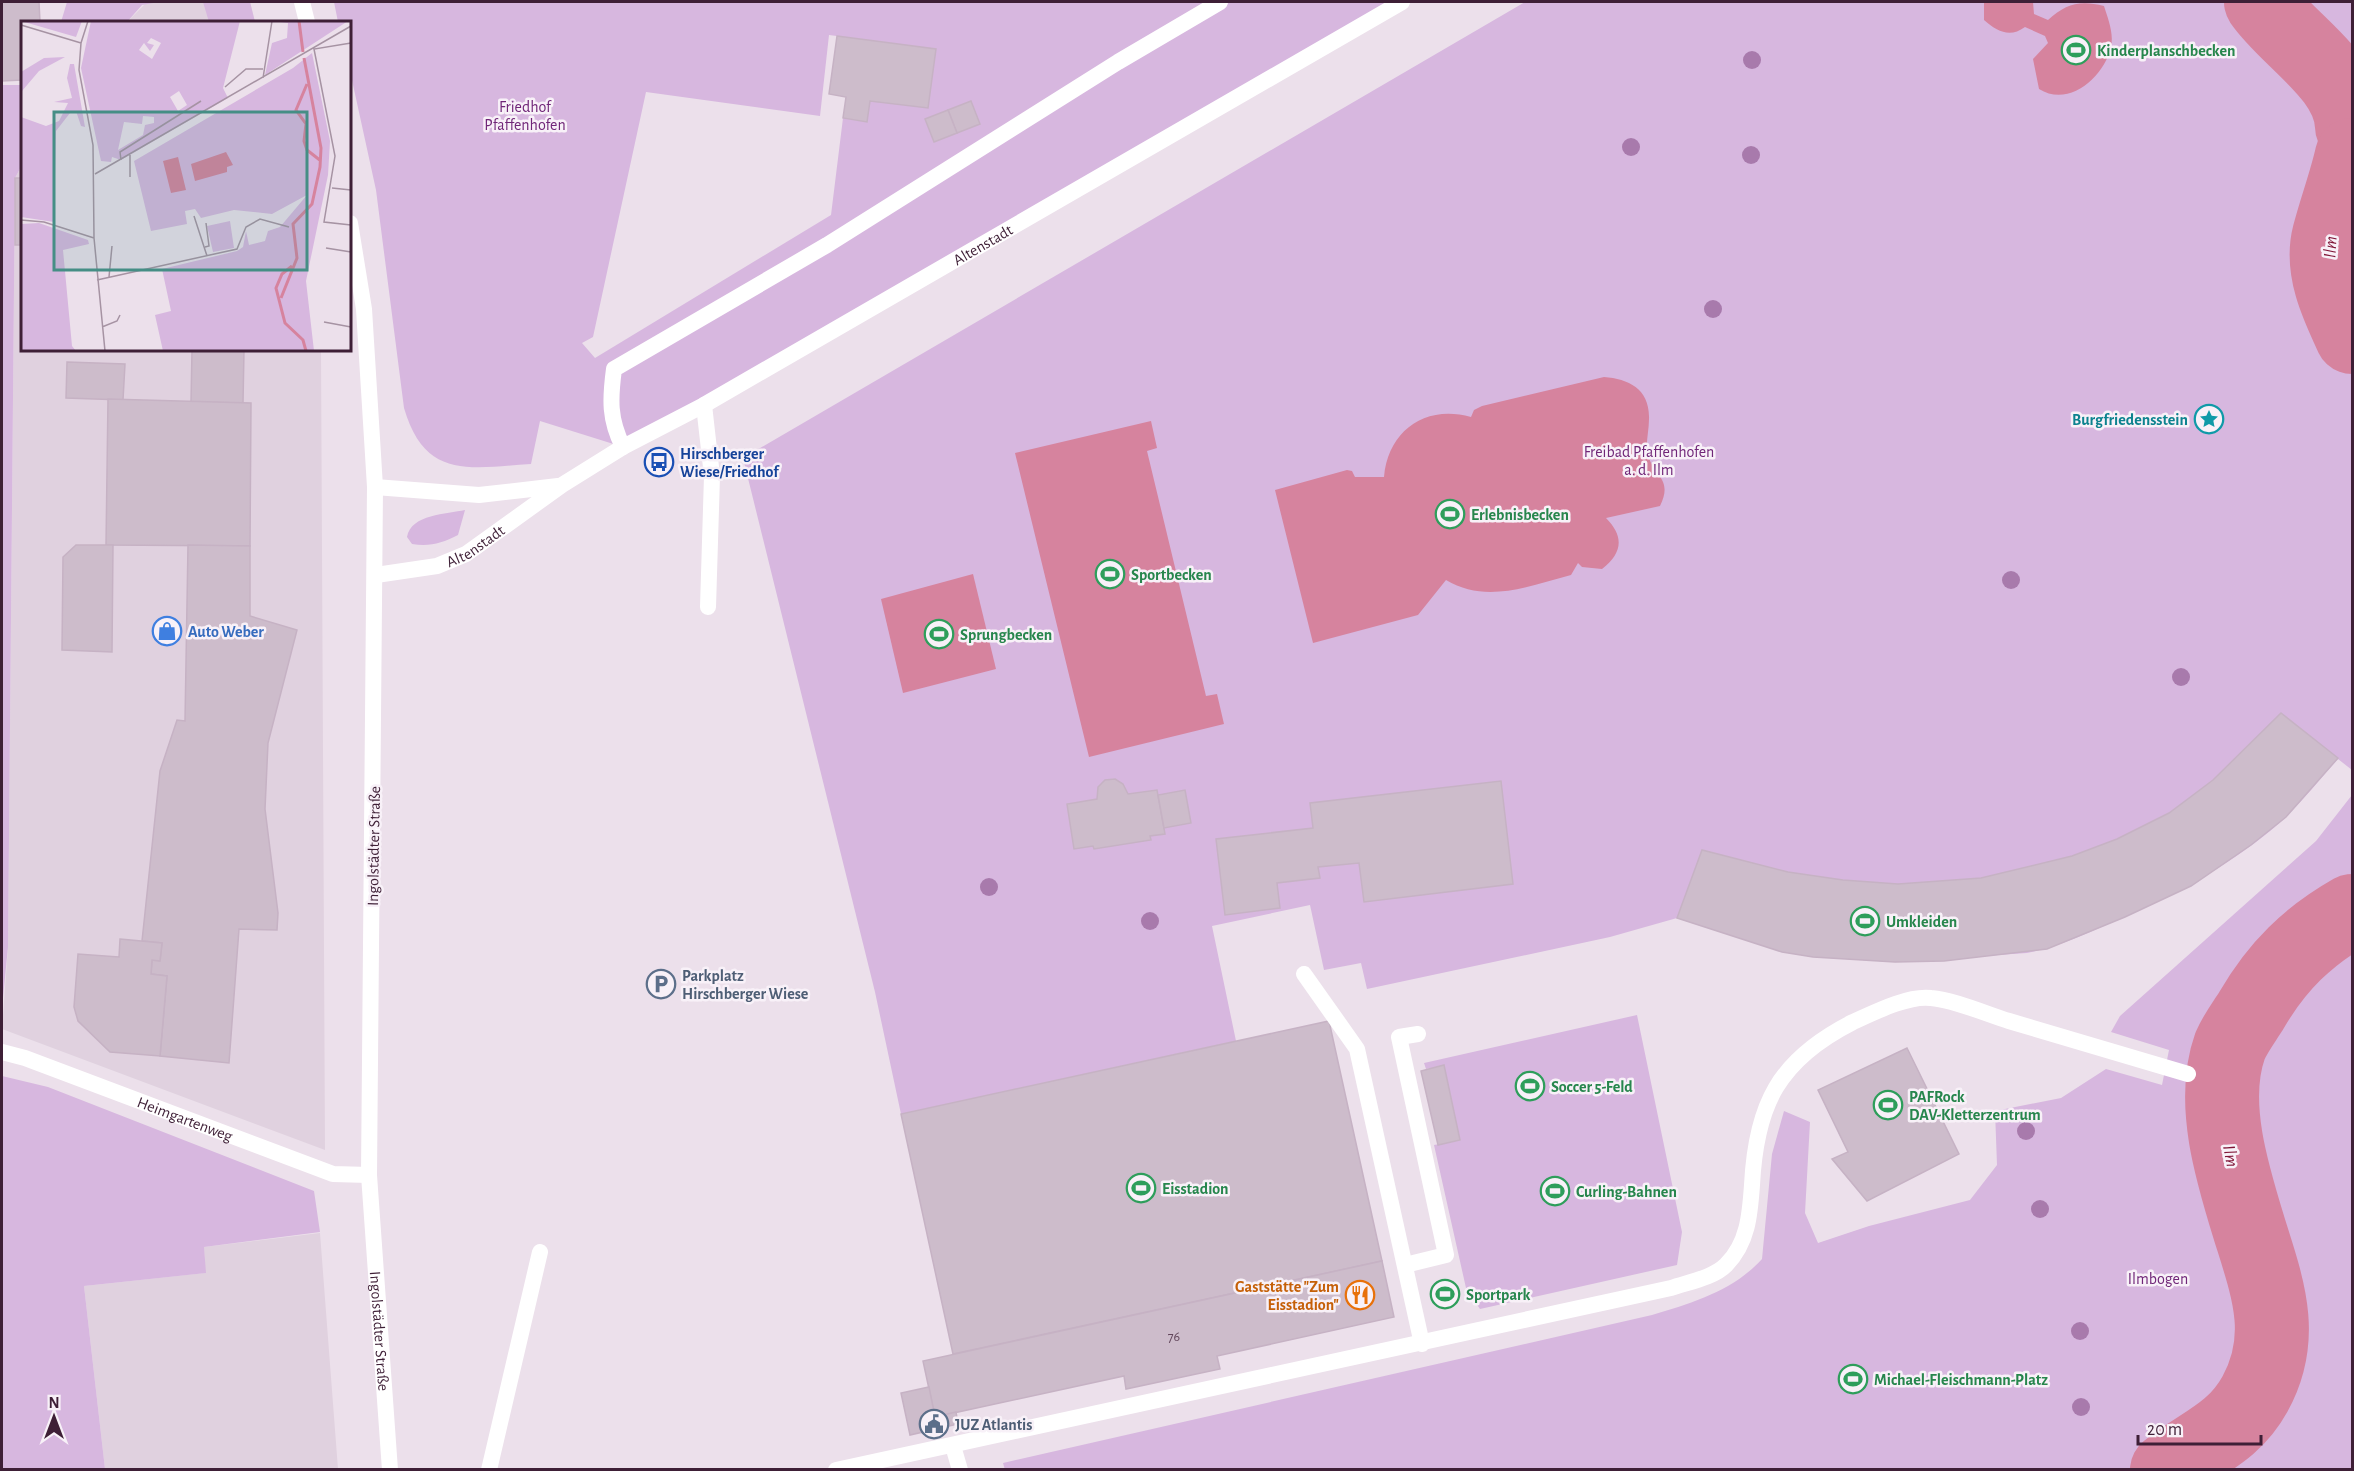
<svg xmlns="http://www.w3.org/2000/svg" width="2354" height="1471" font-family="'Alegreya Sans',sans-serif">
<rect width="100%" height="100%" fill="#ece0eb"/>
<!-- built -->
<g fill="#e0d1df">
<polygon points="147,2 250,2 255,22 127,22"/>
<polygon points="22,165 22,350 321,350 325,1150 2,1029 8,947 15,178"/>
<polygon points="320,1233 338,1469 105,1469 84,1286 205,1273 204,1247"/>
</g>
<!-- green -->
<g fill="#d7b7df" fill-rule="evenodd">
<polygon points="67,2 159,2 142,5 127,22 61,22"/>
<polygon points="203,2 250,2 255,22 209,22"/>
<path d="M334 2H1402L623 447 540 421 531 464C470 468 425 480 404 408L376 190 350 71V22H338ZM829 35 935 49 928 108 870 101 867 122 843 118 831 215 595 358 582 343 593 337 646 92 820 116ZM925 119 980 124 934 142Z"/>
<path d="M1525 2H2352V770L2338 759C2321 778 2304 799 2286 817 2246 854 2192 886 2143 908 2105 925 2068 945 2027 953L1895 962 1813 957 1782 952 1677 918 1610 937 1367 989 1361 963 1324 970 1310 905 1212 926 1236 1041 901 1114 875 992 743 458Z"/>
<polygon points="2,85 22,85 22,165 15,178 8,947 2,1008"/>
<path d="M465 510 458 535C442 543 430 547 412 544L407 537C411 514 447 514 465 510Z"/>
<path d="M2352 795V1469L1005 1470 1003 1463 1652 1315C1692 1303 1733 1291 1762 1259L1772 1154 1784 1111 1810 1122 1805 1213 1818 1243 1869 1226 1970 1200 1997 1165 1995 1111 2061 1098 2106 1069 2162 1085 2169 1050 2111 1032 2120 1016 2316 841Z"/>
<polygon points="1637,1015 1682,1232 1677,1265 1480,1309 1466,1288 1434,1145 1460,1140 1444,1066 1426,1069 1424,1063"/>
<polygon points="2,1076 48,1087 314,1191 320,1232 204,1247 206,1273 84,1286 105,1469 2,1469"/>
</g>
<!-- water -->
<g fill="#d6839e">
<path d="M1984 2H2033L2034 14 2048 20C2066 4 2079 0 2104 6 2108 19 2114 33 2111 47 2104 77 2069 108 2039 89L2033 59 2048 43 2045 36 2025 27C2010 38 1998 32 1984 20Z"/>
<path d="M1604 377C1629 379 1650 389 1649 419 1649 430 1646 441 1647 451 1652 477 1674 477 1660 506L1606 518C1624 536 1623 553 1602 569L1582 567 1578 563 1571 575C1529 586 1486 604 1446 580L1418 615 1313 643 1275 490 1347 470 1352 471 1355 477H1384C1388 431 1425 404 1471 417L1474 410 1482 406Z"/>
<polygon points="1151,421 1157,448 1147,451 1206,696 1217,694 1224,724 1089,757 1015,453"/>
<polygon points="973,574 996,669 903,693 881,599"/>
</g>
<g fill="none" stroke-linecap="round" stroke-linejoin="round">
<!-- river -->
<g stroke="#d6839e" stroke-width="74">
<path d="M2261 2C2287 40 2351 76 2352 127"/>
<path d="M2352 155C2346 182 2336 208 2329 235 2320 270 2338 307 2352 337"/>
<path d="M2167 1470C2200 1443 2233 1434 2255 1394 2287 1336 2267 1286 2249 1228 2232 1173 2210 1102 2230 1046 2235 1034 2244 1022 2251 1011 2277 966 2308 936 2352 911"/>
</g>
</g>
<!-- building -->
<g fill="#cdbccb" stroke="#c6b2c4" stroke-width="1.5">
<polygon points="2,2 39,2 40,22 22,22 22,80 2,81"/>
<polygon points="837,36 936,49 928,108 870,101 867,122 843,118 846,97 829,94"/>
<polygon points="971,101 980,124 957,133 948,110"/>
<polygon points="948,110 957,133 934,142 925,119"/>
<rect x="15" y="178" width="7" height="67"/>
<polygon points="192,350 244,350 243,403 191,402"/>
<polygon points="67,362 125,364 123,400 66,398"/>
<polygon points="108,399 251,403 250,546 106,545"/>
<polygon points="76,545 113,545 112,652 62,650 63,557"/>
<polygon points="188,545 250,546 250,616 297,630 268,743 265,809 278,913 277,930 239,929 229,1063 160,1056 167,976 151,974 152,960 160,961 162,943 142,941 160,771 177,720 185,721"/>
<polygon points="2281,713 2338,758 2286,817 2251,845 2191,886 2125,917 2047,949 1944,961 1895,962 1813,957 1782,952 1677,918 1702,850 1788,872 1843,880 1898,884 1981,878 2072,856 2117,839 2169,813 2213,780"/>
<polygon points="1115,779 1123,784 1128,794 1157,790 1165,834 1150,836 1151,840 1094,849 1093,846 1074,849 1067,804 1097,799 1098,787 1105,780"/>
<polygon points="1501,781 1513,884 1364,902 1359,863 1318,867 1320,878 1277,883 1280,908 1225,915 1216,839 1313,828 1310,803"/>
<polygon points="1185,790 1191,823 1164,828 1158,795"/>
<polygon points="120,939 162,943 160,961 152,960 151,974 167,976 160,1056 110,1052 78,1021 74,1007 78,954 119,957"/>
<polygon points="1329,1021 1382,1261 953,1354 901,1114"/>
<polygon points="1907,1048 1959,1154 1867,1201 1832,1159 1848,1152 1818,1090"/>
<polygon points="1444,1065 1460,1140 1438,1145 1421,1071"/>
<polygon points="1382,1261 1394,1317 1217,1356 1220,1369 1126,1389 1124,1376 935,1417 923,1361"/>
<polygon points="929,1387 935,1417 956,1412 958,1424 910,1435 901,1393"/>
</g>
<g fill="none" stroke-linecap="round" stroke-linejoin="round">
<!-- service -->
<g stroke="#fff" stroke-width="16">
<polyline points="704,405 712,476 708,607"/>
<path d="M623 447C609 419 610 399 614 369L827 245 1118 62 1220 2"/>
<polyline points="1304,974 1357,1049 1422,1344"/>
<polyline points="1405,1265 1446,1255 1399,1037 1418,1034"/>
<polyline points="953,1446 960,1470"/>
<polyline points="489,1470 540,1252"/>
<path d="M836 1470 1671 1288C1688 1282 1713 1278 1726 1265 1748 1243 1750 1214 1752 1185 1756 1105 1778 1060 1853 1022 1873 1013 1908 995 1931 998 1955 1000 1986 1014 2009 1021 2069 1039 2129 1056 2188 1074"/>
</g>
<!-- minor -->
<path stroke="#fff" stroke-width="16" id="s1" d="M2 1052 25 1058 333 1174 369 1175"/>
<!-- tertiary -->
<g stroke="#fff" stroke-width="16">
<polyline points="302,2 307,22"/>
<path id="s2" d="M350 223 364 309 375 487 369 1175 390 1470"/>
<polyline points="375,487 479,495 558,486"/>
<path id="s3" d="M376 575 437 566 466 554 562 485 623 447 704 405 1402 2"/>
</g>
</g>
<!-- trees -->
<g fill="#a87aac">
<circle cx="1752" cy="60" r="9"/>
<circle cx="1631" cy="147" r="9"/>
<circle cx="1751" cy="155" r="9"/>
<circle cx="1713" cy="309" r="9"/>
<circle cx="2011" cy="580" r="9"/>
<circle cx="2181" cy="677" r="9"/>
<circle cx="989" cy="887" r="9"/>
<circle cx="1150" cy="921" r="9"/>
<circle cx="2026" cy="1131" r="9"/>
<circle cx="2040" cy="1209" r="9"/>
<circle cx="2080" cy="1331" r="9"/>
<circle cx="2081" cy="1407" r="9"/>
</g>
<!-- icons -->
<defs>
<g id="stadium-ring" transform="scale(1.5)"><circle r="9.5" fill="#f8f1f8" stroke="#2e9e5b" stroke-width="1.5"/><path d="M0-5a6.5 5 0 1 0 0 10a6.5 5 0 1 0 0-10ZM-3.5-1.8h7v3.6h-7Z" fill="#2e9e5b"/></g>
<g id="sight-ring" transform="scale(1.5)"><circle r="9.5" fill="#f8f1f8" stroke="#0f9aa8" stroke-width="1.5"/><path d="M0-6L1.8-2.2L6-1.7L2.9 1.2L3.7 5.4L0 3.3L-3.7 5.4L-2.9 1.2L-6-1.7L-1.8-2.2Z" fill="#0f9aa8"/></g>
<g id="bus-ring" transform="scale(1.5)"><circle r="9.5" fill="#f8f1f8" stroke="#1a4fb4" stroke-width="1.5"/><path d="M-5-6H5V4H4V6H2V4H-2V6H-4V4H-5ZM-3.5-4V0h7V-4ZM-3.5 1.2v1.5H-2V1.2ZM2 1.2v1.5H3.5V1.2Z" fill="#1a4fb4"/></g>
<g id="shop-ring" transform="scale(1.5)"><circle r="9.5" fill="#f8f1f8" stroke="#3f7fe0" stroke-width="1.5"/><path d="M-5-2.5h2.3a2.7 3.5 0 0 1 5.4 0H5L5.5 6h-11ZM-1.5-2.5h3a1.5 2.3 0 0 0-3 0Z" fill="#3f7fe0"/></g>
<g id="parking-ring" transform="scale(1.5)"><circle r="9.5" fill="#f8f1f8" stroke="#5c6f8a" stroke-width="1.5"/><path d="M-3.5-5.5H1a3.5 3.5 0 0 1 0 7H-1V5.5H-3.5ZM-1-3.4V-.6H.8a1.4 1.4 0 0 0 0-2.8Z" fill="#5c6f8a"/></g>
<g id="restaurant-ring" transform="scale(1.5)"><circle r="9.5" fill="#f8f1f8" stroke="#e8710a" stroke-width="1.5"/><path d="M-5-6h1v4h1v-4h1v4h1v-4h1v5L-1.5 .5V6h-2V.5L-5-1ZM5-6V6H3V1.5H1.5Q1.5-4 5-6Z" fill="#e8710a"/></g>
<g id="civic-ring" transform="scale(1.5)"><circle r="9.5" fill="#f8f1f8" stroke="#5c6f8a" stroke-width="1.5"/><path d="M-.6-6.5H3V-4.5H.6V-3L4-1V1h2V6H-6V1h2V-1L-.6-3ZM-1.2 2.5V6h2.4V2.5Z" fill="#5c6f8a"/></g>
</defs>
<g fill-rule="evenodd">
<use href="#stadium-ring" x="2076" y="50"/>
<use href="#sight-ring" x="2209" y="419"/>
<use href="#bus-ring" x="659" y="462"/>
<use href="#stadium-ring" x="1450" y="514"/>
<use href="#stadium-ring" x="1110" y="574"/>
<use href="#shop-ring" x="167" y="631"/>
<use href="#stadium-ring" x="939" y="634"/>
<use href="#stadium-ring" x="1865" y="921"/>
<use href="#parking-ring" x="661" y="984"/>
<use href="#stadium-ring" x="1530" y="1086"/>
<use href="#stadium-ring" x="1888" y="1105"/>
<use href="#stadium-ring" x="1141" y="1188"/>
<use href="#stadium-ring" x="1555" y="1191"/>
<use href="#stadium-ring" x="1445" y="1294"/>
<use href="#restaurant-ring" x="1360" y="1295"/>
<use href="#stadium-ring" x="1853" y="1379"/>
<use href="#civic-ring" x="934" y="1424"/>
</g>
<g text-anchor="middle" stroke-width="5" stroke-linejoin="round" paint-order="stroke">
<!-- number labels -->
<g font-size="14" fill="#62465b">
<text x="1174" y="1341">76</text>
</g>
<!-- leisure labels -->
<g font-size="16" font-weight="bold" fill="#27864d" stroke="#f8f1f8" text-anchor="start">
<text x="2097" y="56">Kinderplanschbecken</text>
<text x="1471" y="520">Erlebnisbecken</text>
<text x="1131" y="580">Sportbecken</text>
<text x="960" y="640">Sprungbecken</text>
<text x="1886" y="927">Umkleiden</text>
<text x="1551" y="1092">Soccer 5-Feld</text>
<text x="1909" y="1102">PAFRock<tspan x="1909" dy="18">DAV-Kletterzentrum</tspan></text>
<text x="1162" y="1194">Eisstadion</text>
<text x="1576" y="1197">Curling-Bahnen</text>
<text x="1466" y="1300">Sportpark</text>
<text x="1874" y="1385">Michael-Fleischmann-Platz</text>
</g>
<!-- park labels -->
<g font-size="16" fill="#702678" stroke="#f8f1f8">
<text x="525" y="112">Friedhof<tspan x="525" dy="18">Pfaffenhofen</tspan></text>
<text x="1649" y="457">Freibad Pfaffenhofen<tspan x="1649" dy="18">a. d. Ilm</tspan></text>
<text x="2158" y="1284">Ilmbogen</text>
</g>
<!-- street labels -->
<g font-size="16" fill="#3e1f36" stroke="#f8f1f8">
<text dy="6" stroke="none"><textPath href="#s3" startOffset="696">Altenstadt</textPath></text>
<text dy="6" stroke="none"><textPath href="#s3" startOffset="105">Altenstadt</textPath></text>
<text transform="translate(373 846) rotate(-89)" y="6">Ingolstädter Straße</text>
<text dy="6" stroke="none"><textPath href="#s1" startOffset="195">Heimgartenweg</textPath></text>
<text dy="6" stroke="none"><textPath href="#s2" startOffset="1110">Ingolstädter Straße</textPath></text>
</g>
<!-- culture labels -->
<g font-size="16" font-weight="bold" fill="#0d838f" stroke="#f8f1f8" text-anchor="end">
<text x="2188" y="425">Burgfriedensstein</text>
</g>
<!-- transit labels -->
<g font-size="16" font-weight="bold" fill="#164399" stroke="#f8f1f8" text-anchor="start">
<text x="680" y="459">Hirschberger<tspan x="680" dy="18">Wiese/Friedhof</tspan></text>
</g>
<!-- shop labels -->
<g font-size="16" font-weight="bold" fill="#366cbe" stroke="#f8f1f8" text-anchor="start">
<text x="188" y="637">Auto Weber</text>
</g>
<!-- service labels -->
<g font-size="16" font-weight="bold" fill="#4e5e75" stroke="#f8f1f8" text-anchor="start">
<text x="682" y="981">Parkplatz<tspan x="682" dy="18">Hirschberger Wiese</tspan></text>
<text x="955" y="1430">JUZ Atlantis</text>
</g>
<!-- food labels -->
<g font-size="16" font-weight="bold" fill="#c56008" stroke="#f8f1f8" text-anchor="end">
<text x="1339" y="1292">Gaststätte "Zum<tspan x="1339" dy="18">Eisstadion"</tspan></text>
</g>
<!-- water labels -->
<g font-size="18" font-style="italic" fill="#7f1436" stroke="#f8f1f8">
<text transform="translate(2330 247) rotate(-86)" y="6">Ilm</text>
<text transform="translate(2231 1156) rotate(79)" y="6">Ilm</text>
</g>
</g>
<!-- overview -->
<g transform="translate(21 21)">
<rect width="330" height="330" fill="#ece0eb"/>
<path d="M0 0H61L55 16ZM70 0H219L202 67 207 77 100 139 91 136 90 141 80 140 60 47ZM130 17 140 22 131 38 118 29 123 22 129 30 133 24 126 22ZM158 70 166 84 157 90 149 76ZM122 95 133 96V102L124 104 122 114 97 129 103 101 121 103ZM252 0H327L244 54 251 22 266 17 267 2ZM291 32 309 120 307 154 285 260 293 330H142L134 294 150 290 141 248 216 230 222 226 225 210 228 224 244 220 247 210 259 206 286 174 251 193 213 189 180 197 174 188 164 190 166 203 130 210 113 140 272 47ZM44 36 18 50 1 70 0 78V51L23 37ZM49 43H53L64 106 60 105 55 90 49 92 35 110 33 201 0 196V96L25 105 38 100 47 82 33 81 51 77 46 57ZM209 200 213 227 192 231 186 205ZM18 202 67 219 68 223 42 229 51 325 55 330H0V203Z" fill="#d7b7df" fill-rule="evenodd"/>
<path d="M205 131 212 144 206 146V151L174 160 170 143ZM157 136 165 169 150 172 142 140Z" fill="#d6839e"/>
<path fill="none" stroke="#d6839e" stroke-width="3" d="M278 0 282 31M286 63 275 89 285 103 283 120 286 129 300 140M271 245 261 253 255 267 264 302 282 319 285 330M260 277 276 237 272 203 291 183 299 146 300 127 283 37"/>
<path fill="none" stroke="#a693a3" stroke-width="1.5" d="M67 0 60 22 58 49 72 124 73 217 84 330M0 4 60 22M330 22 293 28 314 135 303 201 330 204M242 57 251 0M204 66 225 48H242M109 134V156M100 139 99 131 180 80M74 153 330 5M311 167 330 169M173 195 186 235M0 199 23 201 73 217M184 226 188 225 185 202M305 227 330 231M88 256 91 225M76 259 216 228 225 206 239 198 268 206M303 301 330 306M81 306 96 300 99 294"/>
<path fill="#458e85" fill-opacity="0.15" stroke="#458e85" stroke-width="3" d="M33 91H286V249H33Z"/>
<rect width="330" height="330" fill="none" stroke="#3e1f36" stroke-width="3"/>
</g>
<!-- border -->
<rect width="2354" height="1471" fill="none" stroke="#3e1f36" stroke-width="6"/>
<!-- north arrow -->
<g transform="translate(54 1417)" stroke="#f8f1f8" stroke-width="4.5" paint-order="stroke">
<path d="M0-4.5L10 22L0 15L-10 22Z" fill="#3e1f36"/>
<text y="-9" font-size="16" font-weight="bold" text-anchor="middle" fill="#3e1f36">N</text>
</g>
<!-- scale -->
<path d="M2138 1435v9h123v-9" fill="none" stroke="#3e1f36" stroke-width="3"/>
<text x="2147" y="1435" font-size="18" fill="#3e1f36" stroke="#f8f1f8" stroke-width="4.5" paint-order="stroke">20 m</text>
</svg>
